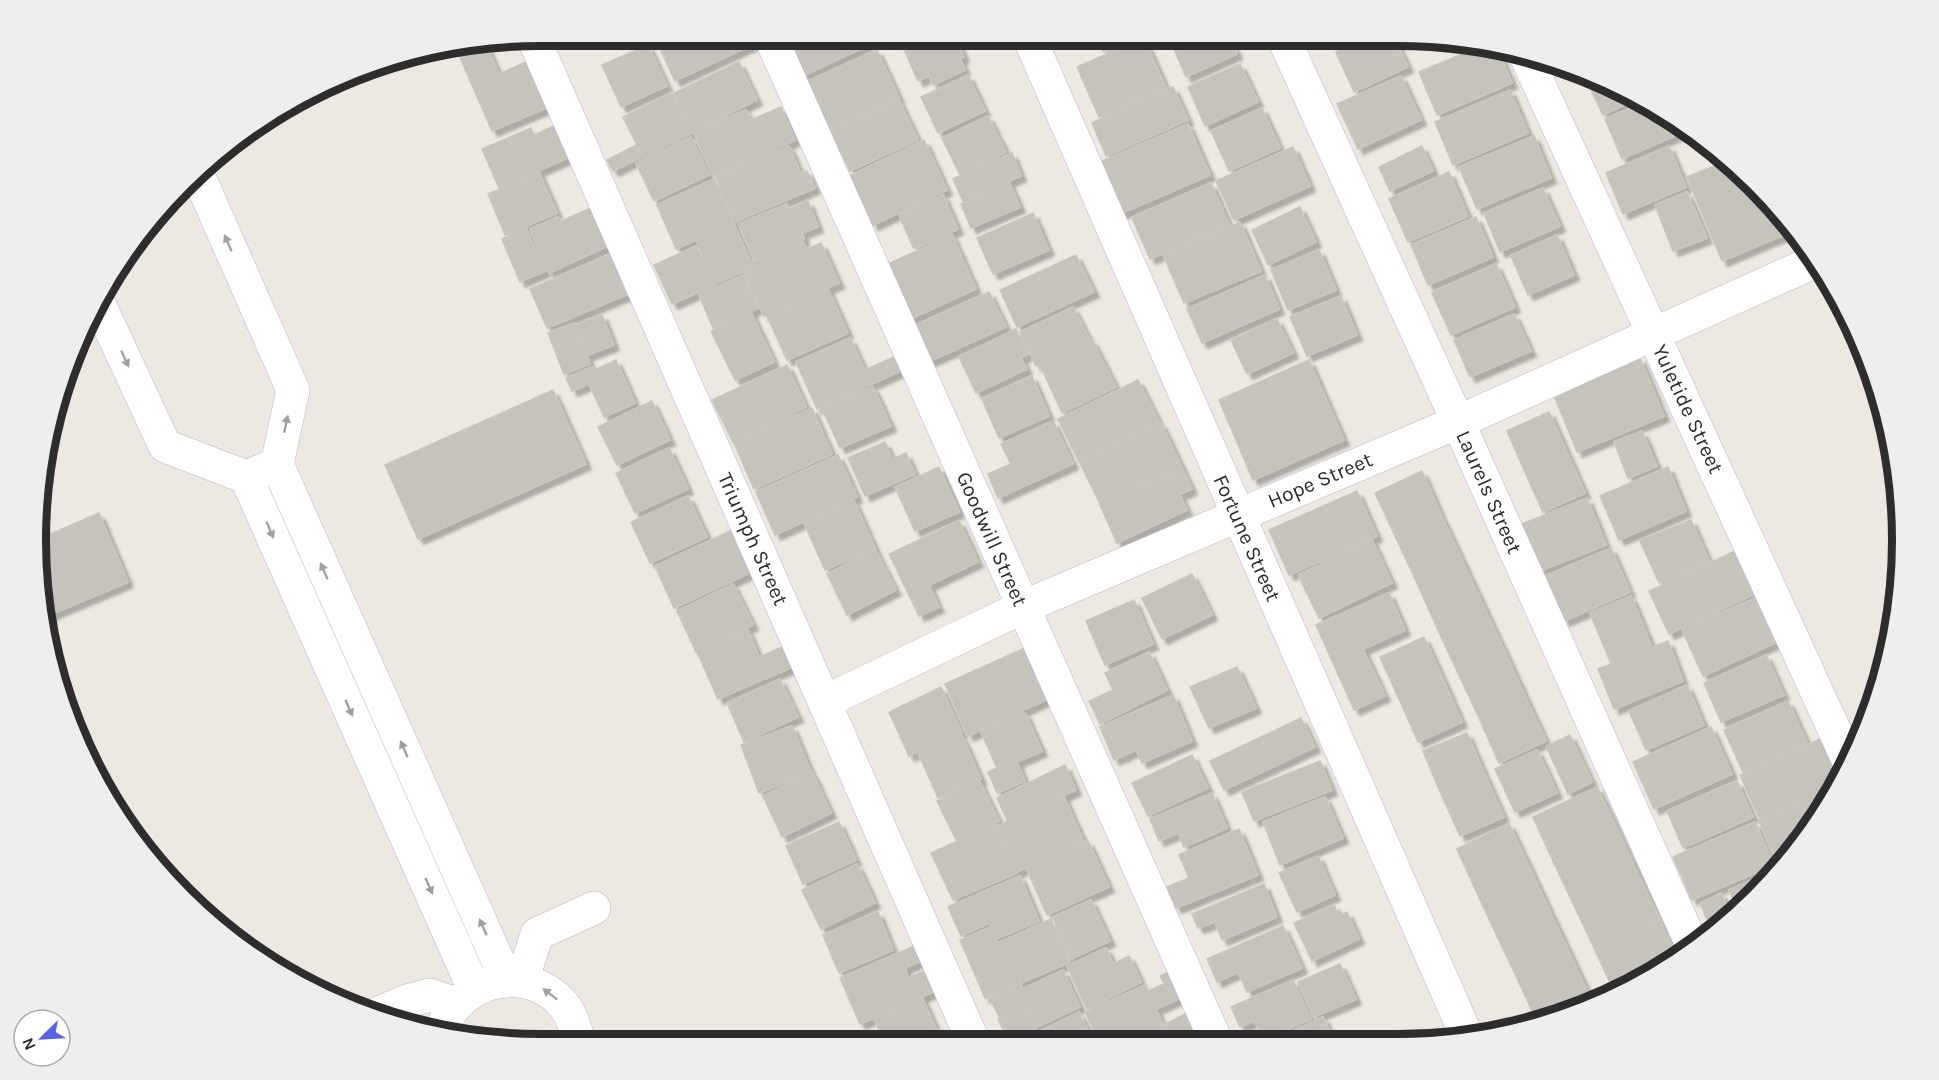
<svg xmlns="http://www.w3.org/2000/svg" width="1939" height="1080" font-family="Karla,sans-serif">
<defs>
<filter id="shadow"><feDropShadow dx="5.5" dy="5.5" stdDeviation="1.5" flood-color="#0004"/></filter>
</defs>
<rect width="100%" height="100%" fill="#ede9e2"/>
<!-- building -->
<g fill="#c6c3bd" stroke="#c9c5bb" stroke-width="1.5" filter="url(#shadow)">
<polygon points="668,36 753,36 756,43 675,81 657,42"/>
<polygon points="784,36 878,36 879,40 803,76"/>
<polygon points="926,36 955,36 964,57 960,59 965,70 933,85 929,76 918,81 903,47"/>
<polygon points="1097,37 1139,37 1104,52"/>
<polygon points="1177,37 1229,37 1237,54 1186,77 1170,40"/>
<polygon points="1329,37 1349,37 1333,44"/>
<polygon points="1369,37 1394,37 1408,67 1354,92 1336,52"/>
<polygon points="1144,38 1166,88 1099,117 1077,67"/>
<polygon points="486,45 499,74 526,62 546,108 492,131 458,53 469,48"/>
<polygon points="648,45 667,86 621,107 602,65"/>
<polygon points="1479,47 1498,50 1512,83 1437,115 1419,72"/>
<polygon points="877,50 899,98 830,129 808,81"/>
<polygon points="739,62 757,100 693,132 674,93"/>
<polygon points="1240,64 1258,102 1205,126 1188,87"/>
<polygon points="1583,73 1639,98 1603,115"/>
<polygon points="968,75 985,111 938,133 921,97"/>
<polygon points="1401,76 1421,120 1358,149 1337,104"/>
<polygon points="1173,87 1188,120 1106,156 1092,123"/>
<polygon points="1510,90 1528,133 1453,165 1435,122"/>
<polygon points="672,93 692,133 643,157 623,117"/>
<polygon points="899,100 918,140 850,171 831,131"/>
<polygon points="1645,101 1688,130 1622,159 1605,119"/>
<polygon points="781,107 795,140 713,176 693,132 746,110 751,120"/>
<polygon points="1262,108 1280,148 1229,171 1211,131"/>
<polygon points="988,116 1006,152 960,175 942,138"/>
<polygon points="560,123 574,155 499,188 482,149 531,128 534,135"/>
<polygon points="1188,124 1210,175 1122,213 1100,162"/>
<polygon points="1534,136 1551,178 1477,209 1459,167"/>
<polygon points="691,137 709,175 654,201 636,163"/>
<polygon points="924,140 947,190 873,225 849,176"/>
<polygon points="636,145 642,157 613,171 607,160"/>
<polygon points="789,146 801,174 807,171 815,188 735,222 716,177"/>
<polygon points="1422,146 1433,171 1390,191 1379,167"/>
<polygon points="1669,146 1686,187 1623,214 1606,173"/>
<polygon points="1293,147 1310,186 1234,220 1216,181"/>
<polygon points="1012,153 1021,176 963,201 953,179"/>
<polygon points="1729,160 1796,230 1722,261 1687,177"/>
<polygon points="539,172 557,213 505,235 488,194"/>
<polygon points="1449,172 1468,216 1408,242 1389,199"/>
<polygon points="714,179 753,267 715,284 696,240 676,249 657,205"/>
<polygon points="1009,182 1020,207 971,228 961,204"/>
<polygon points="1211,183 1229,224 1150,259 1132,218"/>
<polygon points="1543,188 1560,226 1500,252 1484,213"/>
<polygon points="1687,192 1707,238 1673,251 1655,205"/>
<polygon points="943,195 958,229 914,249 899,215"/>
<polygon points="808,201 818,227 802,233 804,239 754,259 739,224 787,204 789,209"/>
<polygon points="1300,207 1316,242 1268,265 1252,230"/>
<polygon points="591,208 608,246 549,273 530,229 558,217 561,221"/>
<polygon points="1033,213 1049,250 993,274 977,238"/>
<polygon points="1476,217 1493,257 1428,285 1411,245"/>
<polygon points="1240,222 1261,271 1184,303 1163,255"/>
<polygon points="526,228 545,271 520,282 502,239"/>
<polygon points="952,235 976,289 908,320 883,266"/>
<polygon points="1557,235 1574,275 1528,295 1511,256"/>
<polygon points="802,240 807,249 821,243 839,283 764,316 744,273 755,268 752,262"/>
<polygon points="696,246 715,285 672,304 654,265"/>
<polygon points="1319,250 1336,290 1288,310 1271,270"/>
<polygon points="611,254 628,294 547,328 530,289"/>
<polygon points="1076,255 1094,292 1017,327 1000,290"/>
<polygon points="1496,264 1515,307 1451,335 1432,293"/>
<polygon points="743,275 758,308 713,328 699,295"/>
<polygon points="1265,275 1279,309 1202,343 1187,309"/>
<polygon points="828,289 848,333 787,360 767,316"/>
<polygon points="989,292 1006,327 928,362 912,327"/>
<polygon points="1341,296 1357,335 1307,356 1290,317"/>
<polygon points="1073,307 1090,341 1036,366 1020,332"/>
<polygon points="751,312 774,362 735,380 711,331"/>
<polygon points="1514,314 1531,351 1470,377 1454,340"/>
<polygon points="602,315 614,345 588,355 576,325"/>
<polygon points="1277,319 1293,353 1247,374 1231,340"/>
<polygon points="574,323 590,364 564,374 548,333"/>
<polygon points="1016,329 1028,354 1021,358 1027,369 976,393 959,357"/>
<polygon points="850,338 865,370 894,357 900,371 817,409 796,362"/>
<polygon points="1092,340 1116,387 1062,413 1040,365"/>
<polygon points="1640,358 1664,416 1577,452 1553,393"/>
<polygon points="616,360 635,403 604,417 589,384 572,391 566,378 592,367 594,370"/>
<polygon points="1309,360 1344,440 1253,480 1219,400"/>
<polygon points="787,365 806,407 733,442 712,400"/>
<polygon points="1032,376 1049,416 999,438 982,399"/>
<polygon points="1138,380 1159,422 1079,462 1058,419"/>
<polygon points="873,387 891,426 840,448 822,408"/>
<polygon points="553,390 586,464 418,539 385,465"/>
<polygon points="652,401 670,440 617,465 598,427"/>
<polygon points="812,408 832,454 754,489 734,443"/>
<polygon points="1549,412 1567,453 1525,472 1507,431"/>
<polygon points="1549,412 1585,493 1543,512 1507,431"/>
<polygon points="1053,421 1073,464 998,498 988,474 1011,464 1001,444"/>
<polygon points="1161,423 1192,489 1181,494 1170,471 1100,504 1080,463"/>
<polygon points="1642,431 1657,466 1628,478 1614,442"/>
<polygon points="885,442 892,459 906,453 915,474 865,496 848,458"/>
<polygon points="669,448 688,489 635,513 616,473"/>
<polygon points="1567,453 1585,493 1543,512 1525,472"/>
<polygon points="838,455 857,497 775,535 756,492"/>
<polygon points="939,467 959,512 915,531 895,487"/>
<polygon points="1668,467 1686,511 1619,540 1600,496"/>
<polygon points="1422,471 1442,517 1396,538 1375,493"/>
<polygon points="1169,473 1187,510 1117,543 1100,505"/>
<polygon points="1357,491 1377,536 1289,575 1269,530"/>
<polygon points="688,496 707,537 650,563 631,522"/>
<polygon points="1587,498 1606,545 1540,571 1522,524"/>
<polygon points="854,501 875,548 825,570 804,523"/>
<polygon points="99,513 128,582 47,616 37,573 41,538"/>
<polygon points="1442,517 1463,562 1417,583 1396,538"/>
<polygon points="1691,520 1709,561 1659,583 1640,541"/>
<polygon points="959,521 978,562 929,585 939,607 919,616 889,554"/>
<polygon points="732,530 752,572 674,608 655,566"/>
<polygon points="1372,540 1392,583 1319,618 1298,575"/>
<polygon points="1611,548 1630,592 1564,621 1545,576"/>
<polygon points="875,549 896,590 847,615 827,574"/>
<polygon points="1735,551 1755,594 1669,634 1649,591"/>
<polygon points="1463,562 1484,607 1437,628 1417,583"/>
<polygon points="1192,574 1212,615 1162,639 1142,598"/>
<polygon points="733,584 753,625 696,652 677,611"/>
<polygon points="1389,593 1405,630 1363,649 1385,696 1354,710 1316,625"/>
<polygon points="1631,596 1652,647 1668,641 1683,681 1614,709 1598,669 1611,664 1590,613"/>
<polygon points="1755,598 1775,643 1703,676 1682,630"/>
<polygon points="1134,600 1153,644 1105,665 1086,621"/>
<polygon points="1484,607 1505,652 1458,673 1437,628"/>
<polygon points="748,630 759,657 789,644 797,665 718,699 697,652"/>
<polygon points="1424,637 1443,679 1399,699 1380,657"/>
<polygon points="1027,647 1050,698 968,736 945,684"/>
<polygon points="1149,652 1167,690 1100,724 1089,701 1113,690 1105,673"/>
<polygon points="1505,652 1525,696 1479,718 1458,673"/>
<polygon points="1766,655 1784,695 1721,722 1704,683"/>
<polygon points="1237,667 1256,708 1209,728 1190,687"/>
<polygon points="780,679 798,717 744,742 727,703"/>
<polygon points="1443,679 1462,722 1418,742 1399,699"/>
<polygon points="1687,685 1704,725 1646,750 1629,711"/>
<polygon points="941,687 962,733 909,756 889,712"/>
<polygon points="1173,695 1192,741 1142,763 1136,750 1114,760 1100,727"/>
<polygon points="1525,696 1546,741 1499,763 1479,718"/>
<polygon points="1788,701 1807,743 1743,772 1724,730"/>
<polygon points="1025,713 1042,751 1017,762 1025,781 997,793 988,772 997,768 981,732"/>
<polygon points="1301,718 1315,747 1224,790 1210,761"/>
<polygon points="792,726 811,772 759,793 741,745"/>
<polygon points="1711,727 1732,774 1654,809 1633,762"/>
<polygon points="1467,733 1485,775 1441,794 1423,751"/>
<polygon points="1570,735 1592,782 1568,794 1546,746"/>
<polygon points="962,736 981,779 938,798 919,755"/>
<polygon points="1820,739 1839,783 1760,819 1740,775"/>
<polygon points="1537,750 1557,793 1515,812 1495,769"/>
<polygon points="1192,755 1208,788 1148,816 1132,783"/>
<polygon points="1320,761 1332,790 1254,821 1242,792"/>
<polygon points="1065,765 1076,790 1008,822 997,798"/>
<polygon points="812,772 831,813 782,837 763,796"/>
<polygon points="1485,775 1504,817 1460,836 1441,794"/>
<polygon points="979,780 999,821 957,842 937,801"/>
<polygon points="1737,781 1753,817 1683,848 1667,811"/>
<polygon points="1597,787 1618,831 1553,861 1533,817"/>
<polygon points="1597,787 1678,960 1614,991 1533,817"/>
<polygon points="1838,787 1835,792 1779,866 1759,821"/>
<polygon points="1212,793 1227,828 1184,847 1178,833 1159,841 1150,819"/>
<polygon points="1064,797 1084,842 1017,872 997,826"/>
<polygon points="1325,797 1343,838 1280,865 1263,822"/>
<polygon points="839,822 856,860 803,884 786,846"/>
<polygon points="1755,822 1774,865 1692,900 1673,857"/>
<polygon points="995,824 1017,873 953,900 931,853"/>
<polygon points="1509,824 1530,868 1477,893 1457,849"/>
<polygon points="1509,824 1591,999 1538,1023 1457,849"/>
<polygon points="1239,829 1258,875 1176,908 1167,887 1189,878 1179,855"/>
<polygon points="1618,831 1638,875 1574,905 1553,861"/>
<polygon points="1088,841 1109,887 1047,915 1026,868"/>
<polygon points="1318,856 1335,895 1297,912 1279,873"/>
<polygon points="857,864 875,903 821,929 802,890"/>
<polygon points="1530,868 1550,912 1497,936 1477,893"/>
<polygon points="1776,870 1756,896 1738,910 1729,890"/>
<polygon points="1638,875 1660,919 1595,949 1574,905"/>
<polygon points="1020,876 1039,921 996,939 989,923 961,936 948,907"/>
<polygon points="1264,884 1277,917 1222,940 1215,922 1198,928 1192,914"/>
<polygon points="1721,893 1731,916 1712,932 1700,903"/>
<polygon points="1091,900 1110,941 1071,959 1053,917"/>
<polygon points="1334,905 1339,916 1347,912 1359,939 1312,961 1294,923"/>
<polygon points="878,912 893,950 839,973 823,935"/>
<polygon points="1550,912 1571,956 1518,980 1497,936"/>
<polygon points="1051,919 1070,962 985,998 960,940 991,927 998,943"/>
<polygon points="1660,919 1678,960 1614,991 1595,949"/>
<polygon points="1283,926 1302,968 1247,992 1238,972 1217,982 1207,959"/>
<polygon points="921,943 928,958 905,968 908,978 933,967 942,988 860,1024 840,978"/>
<polygon points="1106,948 1113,964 1129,956 1141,982 1087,1009 1067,966"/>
<polygon points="1571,956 1591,999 1538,1023 1518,980"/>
<polygon points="1340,964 1356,999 1314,1017 1298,982"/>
<polygon points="1175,969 1187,995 1156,1009 1164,1026 1131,1041 1099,1041 1085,1012 1145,985 1148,991 1164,984 1160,976"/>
<polygon points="1063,970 1080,1007 1035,1028 1025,1005 999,1017 990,998 1021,984 1023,989"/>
<polygon points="1293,980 1311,1019 1264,1040 1254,1021 1240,1027 1231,1007"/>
<polygon points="922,997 941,1040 937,1041 884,1042 874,1019"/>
<polygon points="1024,1007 1036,1033 1079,1012 1093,1041 1008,1041 998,1019"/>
<polygon points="1185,1014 1198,1041 1132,1041"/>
<polygon points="1323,1017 1334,1040 1274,1040"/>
</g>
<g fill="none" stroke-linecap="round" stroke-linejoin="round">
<!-- minor casing -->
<g stroke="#b5b6bf" stroke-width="34">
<g id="minor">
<polyline points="770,36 1216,1041"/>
<polyline points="535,37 536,44 973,1041"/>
<polyline points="1029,37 1468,1039"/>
<polyline points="1283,37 1458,422 1693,947"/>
<polyline points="1526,56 1849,762"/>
<polyline points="100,306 165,446 246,477 277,464 293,390 199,177"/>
<polyline points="277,464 507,981"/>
<polyline points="246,477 474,989"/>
<polyline points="824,702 1023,607 1458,422 1816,261"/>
<polyline points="522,981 537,934 594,908"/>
<polyline points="374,1015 407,1001 430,995 456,1004"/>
<path d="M442 1030C445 1017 456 1004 466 996 495 973 538 976 563 1004 572 1015 576 1029 579 1043"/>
</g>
</g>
<!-- minor -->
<use href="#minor" stroke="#fff" stroke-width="33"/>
</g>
<!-- one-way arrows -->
<defs><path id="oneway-solid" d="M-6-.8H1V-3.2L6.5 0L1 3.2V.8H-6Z" transform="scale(1.5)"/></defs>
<g fill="#a0a0a0">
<use href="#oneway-solid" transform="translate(228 243) rotate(-114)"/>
<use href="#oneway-solid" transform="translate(125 359) rotate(65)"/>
<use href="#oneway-solid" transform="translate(286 424) rotate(-78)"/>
<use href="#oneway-solid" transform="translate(270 530) rotate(67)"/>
<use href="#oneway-solid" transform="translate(324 571) rotate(-114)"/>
<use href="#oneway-solid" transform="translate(349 708) rotate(66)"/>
<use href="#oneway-solid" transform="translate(404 749) rotate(-114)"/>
<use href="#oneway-solid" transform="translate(429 886) rotate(66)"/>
<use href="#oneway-solid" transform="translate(483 927) rotate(-114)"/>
<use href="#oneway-solid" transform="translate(550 994) rotate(-143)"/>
</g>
<g text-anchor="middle" stroke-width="4.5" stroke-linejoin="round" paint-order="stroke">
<!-- street labels -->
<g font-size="21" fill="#2d2d2d" stroke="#fff">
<text transform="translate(1688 409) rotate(65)" y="7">Yuletide Street</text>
<text transform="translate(1320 480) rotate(-23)" y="7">Hope Street</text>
<text transform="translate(1489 492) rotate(66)" y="7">Laurels Street</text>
<text transform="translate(1247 538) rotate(66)" y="7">Fortune Street</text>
<text transform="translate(753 539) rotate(66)" y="7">Triumph Street</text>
<text transform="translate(992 539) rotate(66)" y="7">Goodwill Street</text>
</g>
</g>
<!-- crop -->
<path d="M0 0H1939V1080H0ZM540 46H1398A494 494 0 0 1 1892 540V540A494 494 0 0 1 1398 1034H540A494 494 0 0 1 46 540V540A494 494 0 0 1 540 46Z" fill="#eee" fill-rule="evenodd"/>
<path fill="none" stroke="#2d2d2d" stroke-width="8" d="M540 46H1398A494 494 0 0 1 1892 540V540A494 494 0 0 1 1398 1034H540A494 494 0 0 1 46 540V540A494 494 0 0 1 540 46Z"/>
<!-- north arrow -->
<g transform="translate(42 1038) rotate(246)"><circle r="28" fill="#ffffff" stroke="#ababab" stroke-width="1.5"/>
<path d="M0-4.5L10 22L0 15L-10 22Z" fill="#5664e6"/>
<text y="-9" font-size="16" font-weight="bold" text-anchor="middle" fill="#2d2d2d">N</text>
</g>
</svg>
